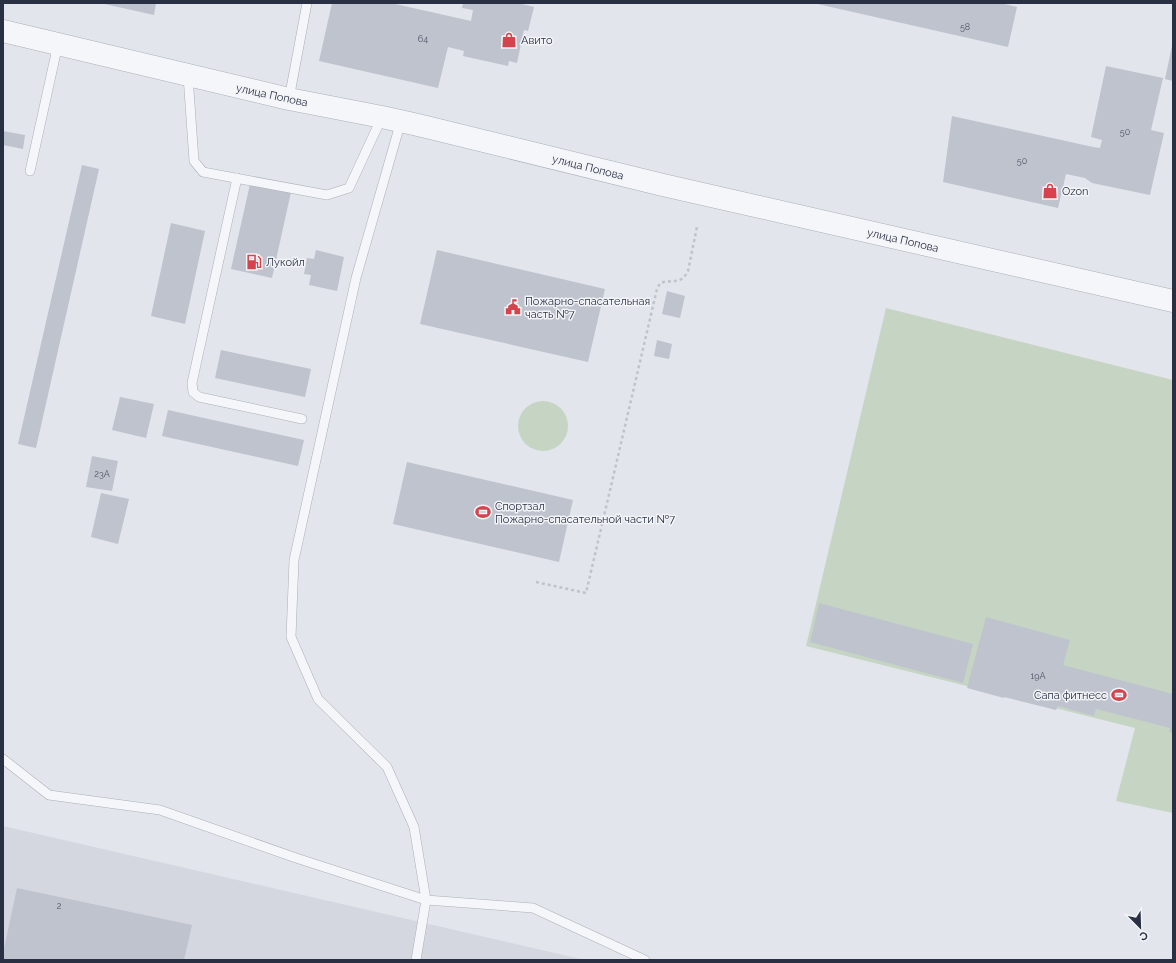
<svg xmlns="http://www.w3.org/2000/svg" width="1176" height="963" font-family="Raleway,sans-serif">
<rect width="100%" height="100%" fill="#e2e5eb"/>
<!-- built -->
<polygon fill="#d4d7e0" points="3,826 585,960 3,960"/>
<!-- green -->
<g fill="#c6d5c3">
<polygon points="886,308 1173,380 1173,813 1116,801 1135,728 806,646"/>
<circle cx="543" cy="426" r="25"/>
</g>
<!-- building -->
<g fill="#bfc3ce">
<polygon points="100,3 156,3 154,15"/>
<polygon points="332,3 391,3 471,21 473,10 462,8 463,3 523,3 522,4 534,7 528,31 524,30 517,63 509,61 508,66 463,56 464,51 448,47 438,88 319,61"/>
<polygon points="813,3 1001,3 1017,7 1008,47"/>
<polygon points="1172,46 1173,46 1173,81 1165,79"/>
<polygon points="1106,66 1163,78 1151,130 1164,133 1150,195 1092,183 1085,178 1066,174 1058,208 943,182 952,116 1093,147 1100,148 1102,140 1091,137"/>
<polygon points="3,131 25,135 23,149 3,145"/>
<polygon points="82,165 99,169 36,448 18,444"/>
<polygon points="250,184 291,192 272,278 231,269"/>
<polygon points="171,223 205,231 185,324 151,316"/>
<polygon points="316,250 344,257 337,291 309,285 311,275 304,274 307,258 314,259"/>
<polygon points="437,250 605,289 588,362 420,324"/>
<polygon points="667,291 685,296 680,318 662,314"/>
<polygon points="657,340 672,344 669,359 654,356"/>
<polygon points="221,350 311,369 305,397 215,378"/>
<polygon points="120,397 154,404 146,438 112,430"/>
<polygon points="168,410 304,440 298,466 162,436"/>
<polygon points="92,456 118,461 112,491 86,487"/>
<polygon points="407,462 573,500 559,562 393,524"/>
<polygon points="101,493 129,499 118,544 91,537"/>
<polygon points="819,603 973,644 963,683 810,642"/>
<polygon points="986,617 1070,640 1063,665 1173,694 1173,733 1169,732 1170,728 1096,709 1094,716 1058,706 1056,710 1004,697 1004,698 967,688"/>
<polygon points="17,888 192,925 184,960 3,960 3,953"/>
</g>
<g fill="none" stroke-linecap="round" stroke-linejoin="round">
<!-- service casing -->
<g stroke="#aaafb9" stroke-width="10">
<g id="service">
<polyline points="188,76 194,161 203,172 327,195 349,188 382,117"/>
<polyline points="289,99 307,3"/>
<polyline points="401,121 356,278 294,560 291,637 318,699 387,767 414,827 426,900 533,908 645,960"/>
<polyline points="30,171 58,44"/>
<polyline points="237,178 192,383 193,392 199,397 302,419"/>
<polyline points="3,759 49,795 160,810 296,858 426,900 416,960"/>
</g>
</g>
<!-- tertiary casing -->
<g stroke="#aaafb9" stroke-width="23">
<polyline id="tertiary" points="3,31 289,99 382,117 418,125 663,185 1173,301"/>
</g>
<!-- path -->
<path stroke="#c0c3ca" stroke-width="2.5" stroke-dasharray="3 3" stroke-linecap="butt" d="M536 582 586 593 657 289 660 283C673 279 681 285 688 271L697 227"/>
<!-- service -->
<use href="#service" stroke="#f5f6f9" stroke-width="9"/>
<!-- tertiary -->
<use href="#tertiary" stroke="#f5f6f9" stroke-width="22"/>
</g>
<!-- icons -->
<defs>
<g id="shop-bare" transform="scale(1.2)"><path d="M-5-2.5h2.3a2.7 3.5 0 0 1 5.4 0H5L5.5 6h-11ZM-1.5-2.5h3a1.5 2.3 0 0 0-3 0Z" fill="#d3444c" stroke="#f2f4f8" stroke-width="2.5" paint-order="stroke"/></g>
<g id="fuel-bare" transform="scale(1.2)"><path d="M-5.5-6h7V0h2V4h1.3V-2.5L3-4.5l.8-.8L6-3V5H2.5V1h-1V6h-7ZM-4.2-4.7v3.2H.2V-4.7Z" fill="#d3444c" stroke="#f2f4f8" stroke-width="2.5" paint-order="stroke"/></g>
<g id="civic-bare" transform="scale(1.2)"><path d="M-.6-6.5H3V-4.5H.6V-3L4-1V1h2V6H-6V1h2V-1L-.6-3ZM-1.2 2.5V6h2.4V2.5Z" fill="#d3444c" stroke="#f2f4f8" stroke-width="2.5" paint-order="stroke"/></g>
<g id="stadium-bare" transform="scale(1.2)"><path d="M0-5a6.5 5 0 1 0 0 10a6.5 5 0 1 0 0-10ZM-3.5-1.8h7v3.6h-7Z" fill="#d3444c" stroke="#f2f4f8" stroke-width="2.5" paint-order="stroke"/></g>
</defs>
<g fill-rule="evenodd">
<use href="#shop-bare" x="509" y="40"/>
<use href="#shop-bare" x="1050" y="191"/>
<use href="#fuel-bare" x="254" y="262"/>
<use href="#civic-bare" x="513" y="307"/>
<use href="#stadium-bare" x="483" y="512"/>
<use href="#stadium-bare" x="1119" y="695"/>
</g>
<g text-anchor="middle" stroke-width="3" stroke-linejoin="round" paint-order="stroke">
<!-- number labels -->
<g font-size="9" fill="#4e5566">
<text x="965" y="30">58</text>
<text x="423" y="42">64</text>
<text x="1125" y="135">50</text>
<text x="1022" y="164">50</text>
<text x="102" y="477">23А</text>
<text x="1038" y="679">19А</text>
<text x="59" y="909">2</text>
</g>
<!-- poi labels -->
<g font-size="11" fill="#293043" stroke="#f2f4f8" text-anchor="start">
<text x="521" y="44">Авито</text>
<text x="1062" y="195">Ozon</text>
<text x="266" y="266">Лукойл</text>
<text x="525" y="305">Пожарно-спасательная<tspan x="525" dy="13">часть №7</tspan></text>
<text x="495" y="510">Спортзал<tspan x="495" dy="13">Пожарно-спасательной части №7</tspan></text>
<text x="1107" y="699" text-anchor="end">Сапа фитнесс</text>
</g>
<!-- street labels -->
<g font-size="11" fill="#293043" stroke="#f2f4f8">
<text transform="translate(272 95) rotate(12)" y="4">улица Попова</text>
<text transform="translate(588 167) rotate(14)" y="4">улица Попова</text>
<text transform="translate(903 240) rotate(13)" y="4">улица Попова</text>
</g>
</g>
<!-- border -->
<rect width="1176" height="963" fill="none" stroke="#293043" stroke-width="8"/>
<!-- north arrow -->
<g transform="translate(1140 927) rotate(157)" stroke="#f2f4f8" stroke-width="3" paint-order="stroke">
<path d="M0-3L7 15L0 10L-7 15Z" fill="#293043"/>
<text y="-6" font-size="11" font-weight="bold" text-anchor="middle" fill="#293043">С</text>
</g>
</svg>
